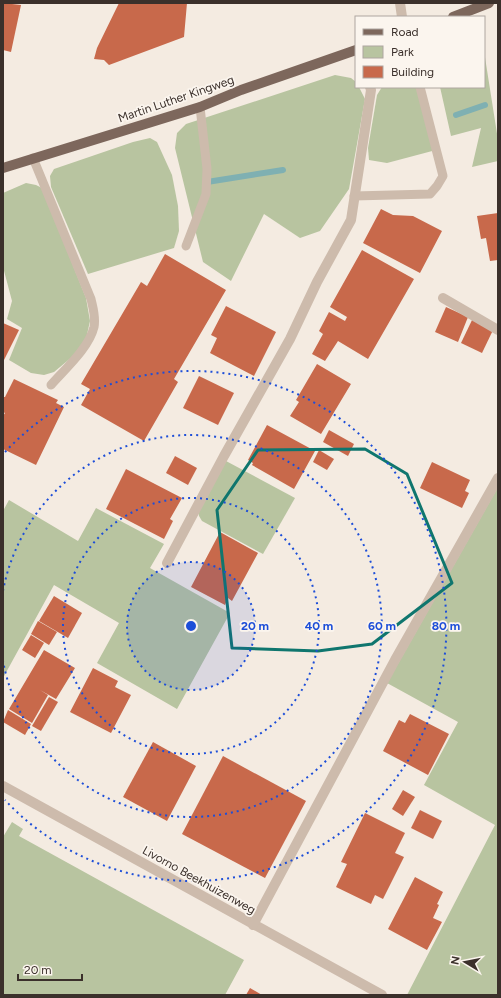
<svg xmlns="http://www.w3.org/2000/svg" width="501" height="998" font-family="Figtree,sans-serif">
<rect width="100%" height="100%" fill="#f4ebe1"/>
<!-- green -->
<g fill="#b8c4a0">
<polygon points="484,51 498,140 498,161 472,167 481,128 451,136 440,87 484,87"/>
<polygon points="335,75 351,78 356,82 356,87 359,87 365,99 349,189 320,231 300,238 264,214 231,281 203,262 175,148 177,133 186,124"/>
<polygon points="382,87 417,87 436,150 387,163 369,160 368,148 377,95"/>
<polygon points="150,138 157,142 172,175 178,206 179,231 174,248 88,274 51,187 50,176 54,169 133,142"/>
<polygon points="26,183 36,185 42,188 86,298 90,321 86,339 72,357 54,372 44,375 31,373 9,360 22,328 7,319 12,301 3,267 3,193"/>
<polygon points="226,461 295,498 263,554 202,521 199,516 198,510"/>
<polygon points="498,487 498,995 407,995 495,825 424,785 458,722 387,683"/>
<polygon points="9,500 78,541 96,508 164,544 150,568 230,613 177,709 97,663 119,623 54,585 3,678 3,511"/>
<polygon points="12,822 23,829 19,836 244,960 225,995 3,995 3,837"/>
</g>
<g fill="none" stroke-linecap="round" stroke-linejoin="round">
<!-- stream -->
<g stroke="#7fb0b2" stroke-width="6">
<polyline points="456,115 485,105"/>
<polyline points="207,182 283,170"/>
</g>
</g>
<!-- building -->
<g fill="#c8694b">
<polygon points="3,3 21,5 11,52 3,50"/>
<polygon points="119,3 187,3 184,37 109,65 104,60 94,59 97,48"/>
<polygon points="381,209 393,215 413,216 442,231 420,273 363,243"/>
<polygon points="498,213 498,260 490,261 486,238 481,239 477,216"/>
<polygon points="362,250 414,279 368,359 338,341 325,361 312,354 323,334 319,331 329,312 345,321 347,317 330,307"/>
<polygon points="165,254 226,290 174,379 178,382 144,441 81,405 90,389 81,384 141,282 147,286"/>
<polygon points="226,306 276,332 254,376 210,353 217,338 211,335"/>
<polygon points="446,307 468,317 458,342 435,332"/>
<polygon points="473,318 494,328 482,353 461,343"/>
<polygon points="3,323 19,330 3,362"/>
<polygon points="317,364 351,384 321,434 290,416 299,402 296,400"/>
<polygon points="199,376 234,393 218,425 183,408"/>
<polygon points="14,379 58,400 56,403 64,407 36,465 3,449 3,416 5,413 3,412 3,397 5,397"/>
<polygon points="267,425 315,451 294,489 252,465 253,463 248,460"/>
<polygon points="329,430 354,444 348,456 323,442"/>
<polygon points="319,450 334,459 327,470 313,462"/>
<polygon points="175,456 197,468 188,485 166,473"/>
<polygon points="432,462 470,480 465,491 469,493 462,508 420,488"/>
<polygon points="126,469 182,498 170,519 173,521 164,539 106,509"/>
<polygon points="220,532 258,553 232,601 228,598 225,605 191,587"/>
<polygon points="54,596 82,613 68,638 39,621"/>
<polygon points="38,621 57,632 49,645 31,634"/>
<polygon points="31,635 44,643 35,658 22,650"/>
<polygon points="44,650 75,668 56,699 40,690 48,695 32,723 9,709"/>
<polygon points="93,668 118,681 115,687 131,695 111,733 70,712"/>
<polygon points="49,697 58,702 41,731 32,726"/>
<polygon points="8,710 31,724 25,735 3,722"/>
<polygon points="410,714 449,734 428,775 383,751 399,720 405,723"/>
<polygon points="153,742 196,766 167,821 123,797"/>
<polygon points="223,756 306,801 265,878 182,834"/>
<polygon points="403,790 415,797 403,816 392,809"/>
<polygon points="420,810 442,821 433,839 411,828"/>
<polygon points="365,813 405,833 395,853 404,857 383,899 375,895 371,904 336,887 347,864 341,862"/>
<polygon points="415,877 443,892 437,904 439,905 433,918 442,922 427,950 388,929"/>
<polygon points="250,988 262,995 246,995"/>
</g>
<g fill="none" stroke-linecap="round" stroke-linejoin="round">
<!-- lane -->
<g stroke="#cdbbac" stroke-width="9">
<path d="M33 158 91 299C93 308 96 317 94 327 89 348 65 369 51 385"/>
<polyline points="354,196 430,194 437,186 443,176 420,87"/>
<polyline points="186,246 206,194 207,169 200,107"/>
</g>
<!-- street -->
<g stroke="#cdbbac" stroke-width="10">
<polyline points="400,3 402,17"/>
<polyline points="443,298 498,330"/>
<polyline points="167,563 224,456 290,339 317,282 351,220 371,90 370,87"/>
<polyline points="3,786 382,995"/>
<polyline points="253,925 395,660 498,478"/>
</g>
<!-- primary -->
<g stroke="#7d675c" stroke-width="10">
<polyline points="453,17 489,3"/>
<polyline points="3,168 200,107 241,90 356,50"/>
</g>
</g>
<!-- marked area -->
<path fill="none" stroke="#0f766e" stroke-width="3" stroke-linejoin="round" d="M365 449 407 474 452 583 372 644 318 651 232 648 217 510 258 450Z"/>
<!-- distance rings -->
<circle cx="191" cy="626" r="64" fill="#1d4ed8" fill-opacity=".12"/>
<g fill="none" stroke="#1d4ed8" stroke-width="2" stroke-dasharray="2 4">
<circle cx="191" cy="626" r="64"/>
<circle cx="191" cy="626" r="128"/>
<path d="M3 591A191 191 0 1 1 3 661"/>
<path d="M5 452A255 255 0 1 1 5 800"/>
</g>
<g text-anchor="middle" stroke-width="3.5" stroke-linejoin="round" paint-order="stroke">
<!-- street labels -->
<g font-size="12" fill="#3b302b" stroke="#fbf5ee">
<text transform="translate(176 99) rotate(-19)" y="4">Martin Luther Kingweg</text>
<text transform="translate(199 880) rotate(29)" y="4">Livorno Beekhuizenweg</text>
</g>
</g>
<circle cx="191" cy="626" r="6" fill="#1d4ed8" stroke="#fbf5ee" stroke-width="2"/>
<g font-size="12" text-anchor="middle" font-weight="bold" fill="#1d4ed8" stroke="#fbf5ee" stroke-width="3.5" stroke-linejoin="round" paint-order="stroke">
<text x="255" y="630">20 m</text>
<text x="319" y="630">40 m</text>
<text x="382" y="630">60 m</text>
<text x="446" y="630">80 m</text>
</g>
<!-- border -->
<rect width="501" height="998" fill="none" stroke="#3b302b" stroke-width="8"/>
<!-- legend -->
<rect x="355" y="16" width="130" height="72" fill="#fbf5ee" stroke="#aea6a0"/>
<rect x="363" y="29" width="20" height="6" fill="#7d675c" stroke="#aea6a0"/>
<text x="391" y="36" font-size="12" fill="#3b302b">Road</text>
<rect x="363" y="46" width="20" height="12" fill="#b8c4a0" stroke="#aea6a0"/>
<text x="391" y="56" font-size="12" fill="#3b302b">Park</text>
<rect x="363" y="66" width="20" height="12" fill="#c8694b" stroke="#aea6a0"/>
<text x="391" y="76" font-size="12" fill="#3b302b">Building</text>
<!-- north arrow -->
<g transform="translate(465 962) rotate(280)" stroke="#fbf5ee" stroke-width="3" paint-order="stroke">
<path d="M0-3L7 15L0 10L-7 15Z" fill="#3b302b"/>
<text y="-6" font-size="11" font-weight="bold" text-anchor="middle" fill="#3b302b">N</text>
</g>
<!-- scale -->
<path d="M18 974v6h64v-6" fill="none" stroke="#3b302b" stroke-width="2"/>
<text x="24" y="974" font-size="12" fill="#3b302b" stroke="#fbf5ee" stroke-width="3" paint-order="stroke">20 m</text>
</svg>
